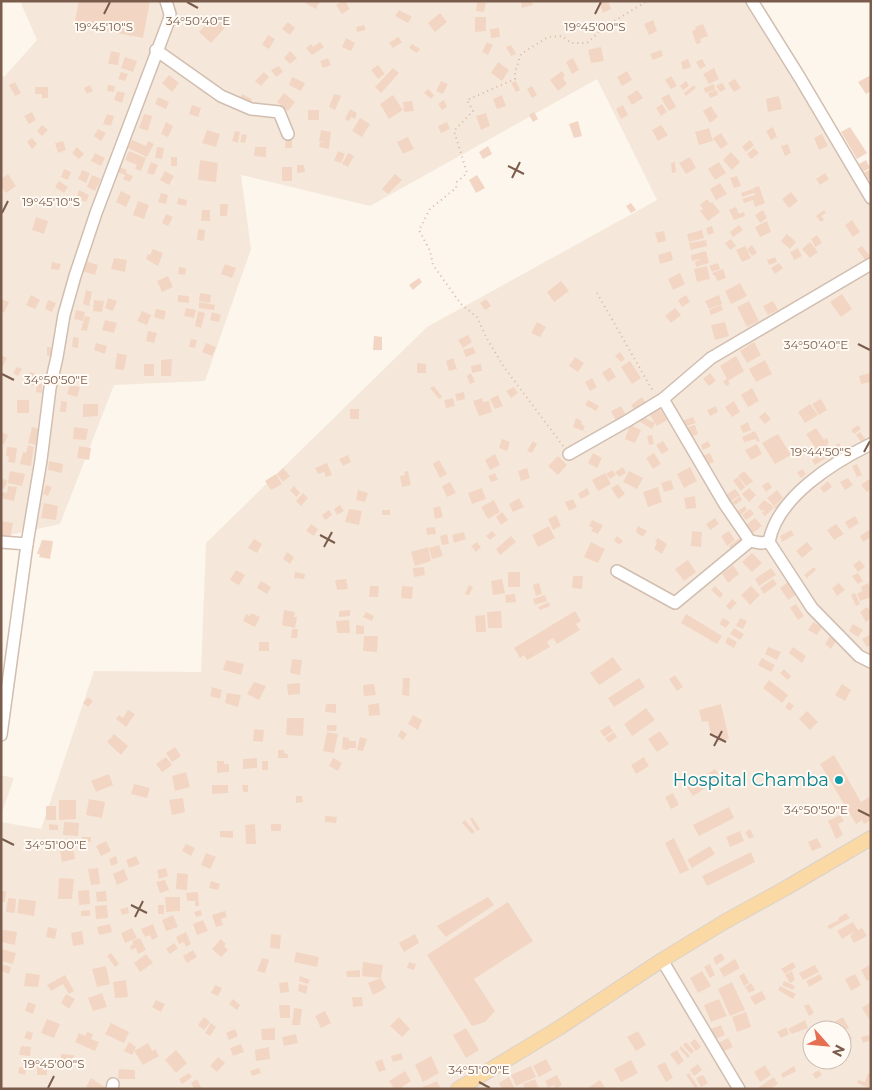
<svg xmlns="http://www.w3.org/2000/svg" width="872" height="1090" font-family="Montserrat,sans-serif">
<rect width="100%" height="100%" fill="#fdf6ec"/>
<!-- residential -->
<g fill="#f5e8da" fill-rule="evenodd">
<path d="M20 1H754L747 6 871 195V1089H1V822L41 829 94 671 201 672 206 543 427 327 657 200 597 79 370 206 241 175 251 249 205 381 114 385 60 524 1 537V76H5L37 40ZM812 1030H842V1060H812Z"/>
<polygon points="1,775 14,778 1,815"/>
</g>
<!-- building -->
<g fill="#f3d5c3">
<polygon points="79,1 150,1 143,38 74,25"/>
<polygon points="306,1 320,1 316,9 305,3"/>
<polygon points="342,1 345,1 350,9 342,14 336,5"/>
<polygon points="521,1 532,1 533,5 522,8"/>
<polygon points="603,1 608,1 611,9 603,13 599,2"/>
<polygon points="477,2 486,3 484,12 476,11"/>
<polygon points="399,10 412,17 408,23 395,16"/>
<polygon points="440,13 447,22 435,32 428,23"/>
<polygon points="222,15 230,22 211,43 199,32 214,16 218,19"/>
<polygon points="475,17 486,17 486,31 475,32"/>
<polygon points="653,20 657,31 649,35 644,24"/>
<polygon points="288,22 295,28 290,35 282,29"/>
<polygon points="703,24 708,36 700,39 701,43 696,44 692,31 696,29 695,27"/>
<polygon points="364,25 366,30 357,32 356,27"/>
<polygon points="499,28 500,37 491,38 490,29"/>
<polygon points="268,35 275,39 269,49 262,45"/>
<polygon points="398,37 402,42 393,48 389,43"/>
<polygon points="346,38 355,43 351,51 342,47"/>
<polygon points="320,42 324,47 312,55 306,48 311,44 313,47"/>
<polygon points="487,42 493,45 488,55 482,52"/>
<polygon points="412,44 420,49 417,53 409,48"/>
<polygon points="511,45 516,54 511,56 506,47"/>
<polygon points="601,47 604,61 591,63 588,50"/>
<polygon points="661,50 663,56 653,60 650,54"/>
<polygon points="111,51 120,53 118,65 108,64"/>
<polygon points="290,51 297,58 290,64 284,58"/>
<polygon points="125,57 137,61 133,72 121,68"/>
<polygon points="328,58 331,65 323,68 320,61"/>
<polygon points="573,58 579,70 572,74 566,62"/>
<polygon points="688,59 691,67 683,70 681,62"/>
<polygon points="702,59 706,66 700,69 696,62"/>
<polygon points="498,62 509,70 502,81 491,73"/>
<polygon points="378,65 385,74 378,79 371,70"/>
<polygon points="279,66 283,72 276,77 271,70"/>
<polygon points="393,68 399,73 381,93 375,87"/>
<polygon points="714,68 719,79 709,84 703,74"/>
<polygon points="562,71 565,76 563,78 567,84 558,91 550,80"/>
<polygon points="627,71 632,80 622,86 617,77"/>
<polygon points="121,72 128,74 125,81 118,79"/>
<polygon points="264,72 269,77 261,86 255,81"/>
<polygon points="169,75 179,83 172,92 162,83"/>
<polygon points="871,75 871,91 866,94 858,82"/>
<polygon points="671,76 677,86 671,89 665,80"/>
<polygon points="292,77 305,83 301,91 289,85"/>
<polygon points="735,79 741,88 734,92 728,83"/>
<polygon points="441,81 448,84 443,94 436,91"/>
<polygon points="516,81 520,90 516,92 511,83"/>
<polygon points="686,81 689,86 683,90 680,86"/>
<polygon points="15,82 21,93 15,96 9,85"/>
<polygon points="722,83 726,89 720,92 716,86"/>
<polygon points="714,84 715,90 705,93 704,88"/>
<polygon points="90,85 93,91 87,94 84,88"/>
<polygon points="108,85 115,86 114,92 107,91"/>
<polygon points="694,85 696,88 686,96 684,93"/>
<polygon points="532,86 537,95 532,98 527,89"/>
<polygon points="35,87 48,87 48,98 42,98 42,94 35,94"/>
<polygon points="428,89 434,95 431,99 424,93"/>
<polygon points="637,90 643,98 632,105 627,97"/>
<polygon points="717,90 718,95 710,98 708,93"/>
<polygon points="117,91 125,93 122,103 114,100"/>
<polygon points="284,93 295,102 288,111 277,102"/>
<polygon points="242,94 252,99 246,109 237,104"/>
<polygon points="334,94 341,96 335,110 329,107"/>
<polygon points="669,94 676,107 669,111 661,98"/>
<polygon points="393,95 403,110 389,119 380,104"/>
<polygon points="502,95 506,106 497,109 493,99"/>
<polygon points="779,96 782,109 768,112 766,99"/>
<polygon points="158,97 169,102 166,109 155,104"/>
<polygon points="444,100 447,107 442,110 438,104"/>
<polygon points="412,101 414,111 404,112 403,102"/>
<polygon points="662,104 667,112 661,116 656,108"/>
<polygon points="192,105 201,108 198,117 189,114"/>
<polygon points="623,105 628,115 621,119 616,109"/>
<polygon points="711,106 718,117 710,123 703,111"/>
<polygon points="350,109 357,113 355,119 351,117 349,121 345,119"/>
<rect x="308" y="110" width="11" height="10"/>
<polygon points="32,112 36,120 29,124 24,116"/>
<polygon points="534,112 538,119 533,122 529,115"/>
<polygon points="486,113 490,126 481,130 476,116"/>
<polygon points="107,114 114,116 111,126 103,124"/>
<polygon points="144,114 152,116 148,131 139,128"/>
<polygon points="360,118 370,124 362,137 352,131"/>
<polygon points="578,121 582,136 574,138 569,124"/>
<polygon points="166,122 173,126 168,137 161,134"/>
<polygon points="447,122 450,129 441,133 438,126"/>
<polygon points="42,125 48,130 42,136 37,131"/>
<polygon points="661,125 668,135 658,141 652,130"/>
<polygon points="773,127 777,137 771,140 766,131"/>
<polygon points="850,127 867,153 857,159 841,132"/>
<polygon points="709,128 713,141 699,145 695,132"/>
<polygon points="98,129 106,133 101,141 94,136"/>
<polygon points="207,130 220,134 216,147 202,143"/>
<polygon points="321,130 331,132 329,149 319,147 320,142 327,143 319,141"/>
<polygon points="235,131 240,132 238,143 232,141"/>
<polygon points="721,133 728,144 721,149 713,138"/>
<polygon points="242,134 247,135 245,143 240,142"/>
<polygon points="822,134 828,146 819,150 814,138"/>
<polygon points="408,137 414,149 403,154 397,142"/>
<polygon points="32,138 37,144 32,149 27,142"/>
<polygon points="286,139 292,139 292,148 285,148"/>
<polygon points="132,140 146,146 148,141 154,144 147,157 128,148"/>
<polygon points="750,140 754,145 746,152 742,147"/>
<polygon points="63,141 66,150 58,153 55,143"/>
<polygon points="788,144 791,153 785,156 781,146"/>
<polygon points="488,146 492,154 483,159 479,152"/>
<polygon points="77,147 84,154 79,159 72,153"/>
<polygon points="157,147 164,148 162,159 155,158"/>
<polygon points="255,147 266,147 266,157 254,156"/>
<polygon points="754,148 759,153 751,159 747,154"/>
<polygon points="129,151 146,158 141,171 135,169 137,165 125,160"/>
<polygon points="338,151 345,154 341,163 334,161"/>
<polygon points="731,152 740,162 732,170 723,160"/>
<polygon points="95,153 105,158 101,166 91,161"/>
<polygon points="348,153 354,156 348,167 342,164"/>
<rect x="171" y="157" width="6" height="9"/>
<polygon points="690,157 696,168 686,174 679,163"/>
<polygon points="200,160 218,163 216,182 198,180"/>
<polygon points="866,160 870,168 863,172 859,164"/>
<polygon points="151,162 158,165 154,175 147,173"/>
<polygon points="675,162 676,172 672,173 671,163"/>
<polygon points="719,162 726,173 715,180 708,169"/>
<polygon points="297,165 304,165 305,172 297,173"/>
<polygon points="119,167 127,170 126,173 133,176 130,182 123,179 125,175 117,172"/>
<rect x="282" y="167" width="10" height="14"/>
<polygon points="64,169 71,172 68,180 61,177"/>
<polygon points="871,169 871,178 868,180 863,173"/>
<polygon points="82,170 90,173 86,183 78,179"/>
<polygon points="165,171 174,176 169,185 160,180"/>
<polygon points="825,173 829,179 820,185 816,179"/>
<polygon points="8,174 16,186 6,193 1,186 1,179"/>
<polygon points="395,174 402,180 388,194 382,189"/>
<polygon points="92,175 101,179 95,191 87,187"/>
<polygon points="477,175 485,188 476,193 469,180"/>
<polygon points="737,176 741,186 734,188 730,178"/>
<polygon points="59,181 68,187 64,193 55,187"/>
<polygon points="720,183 727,194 716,200 710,189"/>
<polygon points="759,186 765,203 755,207 753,200 744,203 742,199 755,195 753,188"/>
<polygon points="753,189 754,193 742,197 741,193"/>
<polygon points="79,190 89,195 86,202 76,198"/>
<polygon points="121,191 131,196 126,207 116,202"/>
<polygon points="791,192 798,201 789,208 782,199"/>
<polygon points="161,193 168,195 166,204 158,202"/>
<polygon points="178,198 187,200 186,206 177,204"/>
<polygon points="707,199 710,203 712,202 720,212 708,221 700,211 703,209 700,205"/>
<polygon points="138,201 149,205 144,219 133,215"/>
<polygon points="631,203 636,210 631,213 626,206"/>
<polygon points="220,204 228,204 227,216 220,216"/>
<polygon points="736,207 739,214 744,212 745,216 734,220 729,210"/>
<polygon points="202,210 210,210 210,221 201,221"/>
<polygon points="763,210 767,218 760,223 755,215"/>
<polygon points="824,210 826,213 821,216 824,220 821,222 816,216"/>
<polygon points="166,214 173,217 168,226 162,223"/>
<polygon points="36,217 48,221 44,234 32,230"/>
<polygon points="852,220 860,232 853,237 845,225"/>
<polygon points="767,221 771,232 760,237 755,227"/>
<polygon points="739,225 743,230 733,237 730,232"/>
<polygon points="712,226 714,233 708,235 706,228"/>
<polygon points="198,229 205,230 204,241 197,240"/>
<polygon points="702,230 704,238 689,242 687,234"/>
<polygon points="664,231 666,241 658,243 655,233"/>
<polygon points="787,234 796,242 790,249 781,241"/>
<polygon points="817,235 822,243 815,247 811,239"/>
<polygon points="731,239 736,246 730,250 725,243"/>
<polygon points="706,240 707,246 691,250 689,243"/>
<polygon points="810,242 818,252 810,258 802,249"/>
<polygon points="752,245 757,253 752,256 747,249"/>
<polygon points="745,246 751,258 742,262 736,250"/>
<polygon points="862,246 871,257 866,261 857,249"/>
<polygon points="798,248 802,256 794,260 790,252"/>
<polygon points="153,249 163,253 158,266 146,259 148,254 150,255"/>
<polygon points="671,251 673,260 660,264 658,255"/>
<polygon points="706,251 709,263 696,267 695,262 701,259 692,261 691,255"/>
<polygon points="775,257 777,262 769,265 767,260"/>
<polygon points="114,258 127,260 125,272 111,269"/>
<polygon points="85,261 98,265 95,275 82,271"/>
<polygon points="52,262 61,264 59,270 51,269"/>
<polygon points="718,263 720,269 712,272 709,266"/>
<polygon points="779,263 783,268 775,274 771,268"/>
<polygon points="225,264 236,268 232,278 221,274"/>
<polygon points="707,266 710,279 697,282 694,269"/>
<polygon points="179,267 186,268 185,275 178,274"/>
<polygon points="723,269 726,278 717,281 715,275 714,276 712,273"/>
<polygon points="680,273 685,284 673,290 668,279"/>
<polygon points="168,276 173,287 162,292 157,281"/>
<polygon points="419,278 422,282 413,290 409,285"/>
<polygon points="561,281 569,291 554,302 547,292"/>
<polygon points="740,283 747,296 731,304 725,291"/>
<polygon points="86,290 92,292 89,306 83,304"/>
<polygon points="200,293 211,295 210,303 199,301"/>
<polygon points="842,294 852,309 841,317 830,302"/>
<polygon points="31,295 40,300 35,309 26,305"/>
<polygon points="178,295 189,296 189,303 178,302"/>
<polygon points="686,295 690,302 682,307 678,300"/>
<polygon points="719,295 722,304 709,309 705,301"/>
<polygon points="108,298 117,301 113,311 105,308"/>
<polygon points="1,299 9,302 4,313 1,311"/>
<polygon points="486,299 491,306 485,310 480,303"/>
<polygon points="48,300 56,303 52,312 45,309"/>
<polygon points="94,300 104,301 102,312 93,311"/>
<polygon points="749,301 759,321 747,327 737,307"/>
<polygon points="773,301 778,310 768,315 763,306"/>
<polygon points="199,302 215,305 214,310 199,308"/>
<polygon points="721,305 723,310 711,315 709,310"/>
<polygon points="186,308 196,310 194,318 184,316"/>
<polygon points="675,308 681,315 671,323 665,316"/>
<polygon points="156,309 166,311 164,320 154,317"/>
<polygon points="76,310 85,312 83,321 74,319"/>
<polygon points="142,311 151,315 147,325 137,321"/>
<polygon points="198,311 205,313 201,328 195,326"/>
<polygon points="212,312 221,315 219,322 210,320"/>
<polygon points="85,316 90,317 87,331 81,330"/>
<polygon points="105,320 117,323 114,333 102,330"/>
<polygon points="537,322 546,327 540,337 531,333"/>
<polygon points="725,322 729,336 715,340 711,325"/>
<polygon points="148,331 157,333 154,343 146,341"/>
<polygon points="468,335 472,342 463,348 458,340"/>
<polygon points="374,336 382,337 382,350 373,350"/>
<polygon points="73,337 79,338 78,348 72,347"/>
<polygon points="191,339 197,340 195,348 189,347"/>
<polygon points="754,342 761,355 747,363 740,351"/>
<polygon points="96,343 107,346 105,354 94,350"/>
<polygon points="206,343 216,347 212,356 202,352"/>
<rect x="47" y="347" width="4" height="9"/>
<polygon points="473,347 476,353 466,357 463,350"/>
<polygon points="620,352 625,359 621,362 615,356"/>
<polygon points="117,353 127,355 124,370 115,369"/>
<polygon points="1,355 7,358 1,370"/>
<polygon points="736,356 744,371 728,381 730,384 726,386 723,381 727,379 720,366"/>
<polygon points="575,357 584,363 578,372 569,366"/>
<polygon points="453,358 457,369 449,371 446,361"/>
<polygon points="172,359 171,376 161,376 161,360"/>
<polygon points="765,360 772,374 756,382 749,369"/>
<polygon points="630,361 641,378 632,384 621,367"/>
<polygon points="417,363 426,364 426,373 417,373"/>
<rect x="144" y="364" width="10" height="12"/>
<polygon points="481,364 482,371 472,373 471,366"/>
<polygon points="17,367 22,369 18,376 13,373"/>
<polygon points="610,367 616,377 608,382 602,373"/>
<polygon points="30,372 39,375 35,386 25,382"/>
<polygon points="471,373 475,382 470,384 467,376"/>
<polygon points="710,373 716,381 709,386 703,379"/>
<polygon points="870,373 871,382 861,384 859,376"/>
<polygon points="592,378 597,387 590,391 585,382"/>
<polygon points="37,384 42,384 42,393 36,392"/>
<polygon points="70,385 80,387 77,397 67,394"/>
<polygon points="434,386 442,397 439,399 430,388"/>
<polygon points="514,387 518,393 511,398 506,391"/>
<polygon points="752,388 759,401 748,407 741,395"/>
<polygon points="464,392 465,399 457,401 455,394"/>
<polygon points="498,395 503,406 495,409 490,399"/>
<polygon points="642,397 647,405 636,412 631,405"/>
<polygon points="453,398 455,406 446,408 444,400"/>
<polygon points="482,398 483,402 489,401 492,412 479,416 473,401"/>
<polygon points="821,399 827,410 819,415 812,404"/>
<rect x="17" y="400" width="12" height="13"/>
<polygon points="588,400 599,406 596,411 585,405"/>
<polygon points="61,401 67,402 66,412 60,412"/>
<polygon points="734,401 740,412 732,417 725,407"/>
<polygon points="83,404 98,404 98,416 83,417"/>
<polygon points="810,404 818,415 805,423 798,412"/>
<polygon points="621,406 627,417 617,423 611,411"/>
<polygon points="716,406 718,412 710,416 707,410"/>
<rect x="350" y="409" width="9" height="10"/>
<polygon points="660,409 667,420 657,426 650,415"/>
<polygon points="765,412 771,419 765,424 759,417"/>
<polygon points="643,417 655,423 652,429 640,422"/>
<polygon points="693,417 696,423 684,427 682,421"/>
<polygon points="576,418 582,421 581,424 585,426 583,431 573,427"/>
<polygon points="748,422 751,430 743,433 740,426"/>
<polygon points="630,425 641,430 635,443 625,439"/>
<polygon points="695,425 698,434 689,438 685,428"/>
<polygon points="858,425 861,429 854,434 851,430"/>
<polygon points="32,427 40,429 36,445 28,443"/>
<polygon points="74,427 88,429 86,440 73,439"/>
<polygon points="816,428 824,440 827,438 829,443 827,444 830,449 839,443 842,448 815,465 812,460 818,456 812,447 814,446 806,434"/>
<polygon points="755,431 760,441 757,442 756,439 744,442 742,437"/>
<polygon points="1,432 8,435 4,444 1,443"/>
<polygon points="860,432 866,440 862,443 856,435"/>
<polygon points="778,434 791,455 775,464 762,443"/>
<polygon points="652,435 654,444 649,445 647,436"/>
<polygon points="502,439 510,442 507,451 499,448"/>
<polygon points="533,441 537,444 532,453 527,451"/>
<polygon points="663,441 669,450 662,454 656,445"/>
<polygon points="708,441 711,446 703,450 701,445"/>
<polygon points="757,444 762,454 751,460 745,450"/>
<polygon points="28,445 34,447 31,466 20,464 23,452 26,453"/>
<polygon points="79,446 91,448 89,460 77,458"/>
<polygon points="7,447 17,448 15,463 8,462 9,457 6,456"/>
<polygon points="593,453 602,458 597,468 588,463"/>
<polygon points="654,453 661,464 653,469 646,458"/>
<polygon points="710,453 714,462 706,465 702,456"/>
<polygon points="495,454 500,465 490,470 485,460"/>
<polygon points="348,455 351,462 343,466 339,459"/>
<polygon points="558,456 567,465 558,475 548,466"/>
<polygon points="439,460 447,474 440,478 433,464"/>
<polygon points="49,461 63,464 62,473 48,470"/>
<polygon points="327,463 332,475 326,477 324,472 318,474 315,468"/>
<polygon points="857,464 862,475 857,477 852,466"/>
<polygon points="623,467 626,473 619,477 615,472"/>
<polygon points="690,467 697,481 684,488 677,474"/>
<polygon points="283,468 290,476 283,482 277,474"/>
<polygon points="527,468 530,478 521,481 518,471"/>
<polygon points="802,469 806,474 801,478 797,473"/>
<polygon points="612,470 616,475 610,479 606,474"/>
<polygon points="10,471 25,474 22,486 8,483"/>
<polygon points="408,471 411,485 402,487 400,476 405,475 404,472"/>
<polygon points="629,471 643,478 637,489 623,482"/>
<polygon points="744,471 753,481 746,486 738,476"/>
<polygon points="495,473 498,480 491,482 488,476"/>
<polygon points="605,473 611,484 598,491 592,480"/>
<polygon points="276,474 282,484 271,490 265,481"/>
<polygon points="738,477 745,487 741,491 733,481"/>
<polygon points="1,478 8,481 4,489 1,488"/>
<polygon points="848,478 853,485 845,490 840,482"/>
<polygon points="869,479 871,481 871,489 867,492 861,485"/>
<polygon points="671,480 674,489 664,492 661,483"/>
<polygon points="828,481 832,487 824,493 820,488"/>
<polygon points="450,482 456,493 447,497 442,486"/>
<polygon points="768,482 772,487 766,492 762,486"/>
<polygon points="618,484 625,494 618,499 611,488"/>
<polygon points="46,485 52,487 48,496 43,494"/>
<polygon points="8,486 17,487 14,501 1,498 2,492 7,493"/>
<polygon points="294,486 300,493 296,497 290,490"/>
<polygon points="658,487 662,502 648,507 643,492"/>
<polygon points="482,488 486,499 472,504 468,493"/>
<polygon points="587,488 590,494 581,499 578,494"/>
<polygon points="749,488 756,495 749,502 742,494"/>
<polygon points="735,489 740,495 731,501 726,495"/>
<polygon points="358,490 368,493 365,502 356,500"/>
<polygon points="777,490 783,498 774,506 767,498"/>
<polygon points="303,493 308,498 301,506 296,501"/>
<polygon points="695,496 696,508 686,509 684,498"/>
<polygon points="740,496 742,500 735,505 732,502"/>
<polygon points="519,498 524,507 513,512 509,504"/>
<polygon points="573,499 577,507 569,511 565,502"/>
<polygon points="494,500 500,512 488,519 481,507"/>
<polygon points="764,500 773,506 771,509 783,500 787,505 778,511 775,507 765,516 762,513 766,509 762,511 758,507"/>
<polygon points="44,503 58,506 56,520 41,518"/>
<polygon points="340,505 344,511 337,515 334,509"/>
<polygon points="440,506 443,517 435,519 433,508"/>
<polygon points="745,506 747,510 738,516 735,513"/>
<polygon points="349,509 362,511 359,525 345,522"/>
<polygon points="750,509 754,514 746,520 742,515"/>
<polygon points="329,510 332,515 325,520 322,515"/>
<rect x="382" y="510" width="8" height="5"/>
<polygon points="502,512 508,520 501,525 496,517"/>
<polygon points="556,515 561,526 553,530 548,519"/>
<polygon points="855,516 859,523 849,529 845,522"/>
<polygon points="715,518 719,524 710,530 706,524"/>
<polygon points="755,518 762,526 753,533 746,525"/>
<polygon points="592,520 603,525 598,534 591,531 593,528 589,526"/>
<polygon points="1,521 13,523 10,539 1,538"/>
<polygon points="311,524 318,529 314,536 306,531"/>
<polygon points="836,524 844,534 834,540 827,530"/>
<polygon points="549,526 555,538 538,547 532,535"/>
<polygon points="638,526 647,531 643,537 637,533 636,530"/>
<polygon points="435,527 436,534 427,535 426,528"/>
<polygon points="791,530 794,535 782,542 780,536"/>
<polygon points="869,530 871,537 863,542 860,536"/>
<polygon points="492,531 496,535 490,540 486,536"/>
<polygon points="692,531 702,532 701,547 691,546"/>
<polygon points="729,531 735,540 727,546 721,536"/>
<polygon points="464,532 466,539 454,543 452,535"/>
<polygon points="447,534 449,544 442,545 440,536"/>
<polygon points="511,536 516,542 500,555 496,549"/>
<polygon points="617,536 623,541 619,545 614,540"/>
<polygon points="658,538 667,544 662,554 654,549 657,543 655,542"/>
<polygon points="740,538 748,548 737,557 729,546"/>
<polygon points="254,539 262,544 257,553 248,548"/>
<polygon points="42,540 53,541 50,559 39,557 40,554 37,554"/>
<polygon points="477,542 481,547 476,552 471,546"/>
<polygon points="591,542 605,549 598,563 584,557"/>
<polygon points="807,542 813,549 802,558 796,551"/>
<polygon points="439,545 443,556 432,559 429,548"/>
<polygon points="428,547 431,561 415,566 411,552"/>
<polygon points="287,552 294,557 290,564 283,559"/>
<polygon points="752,553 762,563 752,572 742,562"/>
<polygon points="688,560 696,572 684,581 675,569"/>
<polygon points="860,560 865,567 858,572 853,565"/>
<polygon points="733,565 739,574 728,583 722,574"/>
<polygon points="424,567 425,575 414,577 413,568"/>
<polygon points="814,567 816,570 807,578 804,575"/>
<polygon points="771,568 776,575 759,586 755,579"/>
<polygon points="236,570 245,575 239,585 230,580"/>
<polygon points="295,572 305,574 304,579 294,578"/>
<rect x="508" y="572" width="12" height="15"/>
<polygon points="858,573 863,581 858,584 852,576"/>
<polygon points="573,576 583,576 582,589 572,588"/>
<polygon points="346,579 348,589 337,590 335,580"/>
<polygon points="502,579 505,593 493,595 491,581"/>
<polygon points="773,579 777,584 764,594 760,588"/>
<polygon points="261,581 271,587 267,594 257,588"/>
<polygon points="788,582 797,594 788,600 780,588"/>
<polygon points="539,583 542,594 536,596 533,585"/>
<polygon points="839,583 845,590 837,596 832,588"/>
<polygon points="868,583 871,589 871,597 860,601 857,594 862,591 861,587"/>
<polygon points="469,585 473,587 469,595 465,594"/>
<polygon points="370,586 379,586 378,597 369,597"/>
<polygon points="402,586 413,587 412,599 401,598"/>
<polygon points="715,586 723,594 720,598 711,590"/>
<polygon points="751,586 760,595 750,605 741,595"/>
<polygon points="855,593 860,604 856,606 851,595"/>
<polygon points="515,594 516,602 506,603 505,595"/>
<polygon points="545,595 547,601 535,605 533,599"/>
<polygon points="732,599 737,603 730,610 726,606"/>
<polygon points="549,602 550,606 540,610 538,607"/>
<polygon points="796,604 804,616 798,620 790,608"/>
<polygon points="867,607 871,612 871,618 866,622 860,612"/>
<polygon points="284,610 295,612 294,617 297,617 295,628 282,625"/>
<polygon points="350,610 350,616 339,617 339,611"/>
<polygon points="501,611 502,628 488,628 487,612"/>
<polygon points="575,611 581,621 576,624 580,630 557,644 553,638 547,642 550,647 527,660 524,655 520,658 514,648"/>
<polygon points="366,612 374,616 372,621 363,617"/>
<polygon points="251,613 260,617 255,627 243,621 246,614 250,616"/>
<polygon points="686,614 722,636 717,644 681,623"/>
<polygon points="485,615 486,632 476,632 475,616"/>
<polygon points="723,618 730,622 726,628 719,624"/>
<polygon points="740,618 747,621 743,629 736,626"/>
<polygon points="349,620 350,633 337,633 336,621"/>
<polygon points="813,622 822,627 817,635 808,630"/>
<polygon points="853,624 863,630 858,637 849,631"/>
<polygon points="356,625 364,626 364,634 356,634"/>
<polygon points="734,628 744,634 740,640 730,634"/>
<polygon points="292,629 298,629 297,638 291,638"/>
<polygon points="871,634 871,645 867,647 862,639"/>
<polygon points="364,636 378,636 377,652 363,651"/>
<polygon points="830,636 837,640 831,649 825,644"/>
<polygon points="728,637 737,642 734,648 725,643"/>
<rect x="259" y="642" width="10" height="9"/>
<polygon points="768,647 781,652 777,660 765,654"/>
<polygon points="793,647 806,656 802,663 789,653"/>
<polygon points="613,657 622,670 599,685 590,673"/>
<polygon points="762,658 775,665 771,672 758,665"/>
<polygon points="292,659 302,660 300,675 290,673"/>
<polygon points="226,660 244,664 241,675 223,670"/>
<polygon points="784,669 791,676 788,680 780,673"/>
<polygon points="675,675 683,687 677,691 669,679"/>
<polygon points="403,678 410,678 409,696 402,695"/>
<polygon points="639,678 645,687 614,707 608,698"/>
<polygon points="769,680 788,695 782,703 763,688"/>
<polygon points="254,682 266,686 259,700 247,694"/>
<polygon points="300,683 300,694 288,695 287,684"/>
<polygon points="374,684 376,695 364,696 363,685"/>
<polygon points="842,684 851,690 845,701 835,695"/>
<polygon points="212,687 222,690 220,699 210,696"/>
<polygon points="227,693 241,695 238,707 225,703"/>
<polygon points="88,697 93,701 88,707 83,703"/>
<polygon points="789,702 794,706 790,711 785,707"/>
<polygon points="379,703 380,715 369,716 368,705"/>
<polygon points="326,704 336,704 336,713 325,712"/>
<polygon points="721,704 729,739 718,742 716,734 711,735 708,721 702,722 699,710"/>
<polygon points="646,708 655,720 632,736 624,724"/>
<polygon points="128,710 135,714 126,727 116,719 119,715 123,718"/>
<polygon points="807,711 818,722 810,730 799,719"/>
<polygon points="413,715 422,720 418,730 408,724"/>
<polygon points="287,718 304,718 303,736 286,735"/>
<polygon points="327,725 337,725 336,731 327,731"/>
<polygon points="609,725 613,731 604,737 600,731"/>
<polygon points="254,729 264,730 263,742 253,741"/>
<polygon points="401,730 407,734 403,740 398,736"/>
<polygon points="660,731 669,744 657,752 648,739"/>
<polygon points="327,732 338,734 334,753 323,751"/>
<polygon points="614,732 617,737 609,743 605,738"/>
<polygon points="114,734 128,746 121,755 107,742"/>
<polygon points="343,737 349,738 349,741 356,741 356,748 349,748 348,750 342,749"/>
<polygon points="360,737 367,739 363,751 357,750"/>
<polygon points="175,747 181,756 172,762 166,753"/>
<polygon points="278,750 284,750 284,753 288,754 288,758 278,758"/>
<polygon points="834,755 861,802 871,796 871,820 864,824 862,820 856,824 820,764"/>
<polygon points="166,757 172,765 162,772 156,764"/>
<polygon points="644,757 649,766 636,774 631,765"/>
<polygon points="257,758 257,768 243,769 243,759"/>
<polygon points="333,758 342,763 338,771 329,766"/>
<polygon points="217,761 224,761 224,764 229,764 229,772 217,773"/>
<rect x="262" y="761" width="6" height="9"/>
<polygon points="715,769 721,778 693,796 687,787"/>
<polygon points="186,772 190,787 175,791 172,776"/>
<polygon points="109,774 113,785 96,792 91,781"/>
<polygon points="134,784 150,788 147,798 131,794"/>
<polygon points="212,785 228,785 228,793 212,794"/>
<polygon points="242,785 248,785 248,792 243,792"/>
<polygon points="673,793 679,805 671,809 665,797"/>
<polygon points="296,796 302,796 303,802 296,803"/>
<polygon points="183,798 185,812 172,815 169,800"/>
<polygon points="89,799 105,802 102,818 86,815"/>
<polygon points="59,800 76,800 76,819 59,820"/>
<rect x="46" y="806" width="10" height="14"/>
<polygon points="729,807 734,818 699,836 693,825"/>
<polygon points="840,815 844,821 838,824 843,835 836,839 828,821"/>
<polygon points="325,816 337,817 336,823 325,822"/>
<polygon points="472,817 480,829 477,831 470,819"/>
<polygon points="465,820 475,832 472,834 462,823"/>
<polygon points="64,822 79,823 78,836 63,835"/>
<polygon points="49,824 58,825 58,830 49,830"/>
<polygon points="255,824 256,844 246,844 245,825"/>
<rect x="271" y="824" width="10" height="7"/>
<polygon points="750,829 754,837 749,839 745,832"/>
<polygon points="220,831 233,831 233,838 220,837"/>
<polygon points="740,831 744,841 730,847 726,837"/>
<polygon points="82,837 91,837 91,842 82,843"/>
<polygon points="674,838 689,870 680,874 665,843"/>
<polygon points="817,838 822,847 812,851 808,842"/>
<polygon points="106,841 111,851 101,856 96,846"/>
<polygon points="186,844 195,848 191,856 182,851"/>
<polygon points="710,846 715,854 692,868 687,860"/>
<polygon points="73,849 75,859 62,862 60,851"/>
<polygon points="751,852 755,862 707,886 702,876"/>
<polygon points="206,853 216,857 210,869 201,865"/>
<polygon points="116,856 118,863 111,866 109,859"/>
<polygon points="136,856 140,864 129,868 126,860"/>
<polygon points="98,868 100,884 91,885 88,869"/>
<polygon points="166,868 168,876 159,879 157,870"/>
<polygon points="124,869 128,880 117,885 113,874"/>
<polygon points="177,873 188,874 187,890 176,889"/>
<polygon points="59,878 74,879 72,899 58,899"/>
<polygon points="165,880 169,890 160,893 156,882"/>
<polygon points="211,881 220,884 218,890 209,888"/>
<polygon points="89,890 90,904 79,905 78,891"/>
<polygon points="1,891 6,891 5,902 1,902"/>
<polygon points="106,891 107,901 97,902 96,892"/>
<polygon points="198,892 199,906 195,906 195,901 187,901 186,893"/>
<polygon points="165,897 180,897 180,911 166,912"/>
<polygon points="488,897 494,905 446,937 437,926"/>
<polygon points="8,898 16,899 15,913 6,912"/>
<polygon points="19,899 36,901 34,916 17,913"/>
<polygon points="508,902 533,941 474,979 495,1011 485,1022 472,1026 427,955"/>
<polygon points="107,905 108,918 96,919 95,906"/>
<rect x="158" y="905" width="6" height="9"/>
<polygon points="128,907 129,913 122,915 120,909"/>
<polygon points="90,910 90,916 81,916 81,911"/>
<polygon points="201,910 202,915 196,917 194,912"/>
<polygon points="225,911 227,917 221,919 223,925 216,927 212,915"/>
<polygon points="846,913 850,918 830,929 827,926 839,920 838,918"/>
<polygon points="173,915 178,927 166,931 162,920"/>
<polygon points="203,920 208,931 197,935 193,924"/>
<polygon points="853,922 858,930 862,928 867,936 854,943 850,936 855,931 842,939 837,931"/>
<polygon points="110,924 112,932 99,935 97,927"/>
<polygon points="153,924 158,937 152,940 150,935 145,937 141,929"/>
<polygon points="48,927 57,929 55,939 46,937"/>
<polygon points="132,928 137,938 125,943 121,933"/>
<polygon points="3,930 17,932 15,945 1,942"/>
<polygon points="82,931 84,944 73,946 71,933"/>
<polygon points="186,932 191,944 186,947 184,942 179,944 176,937"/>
<polygon points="271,934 281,935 280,949 270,948"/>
<polygon points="415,934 419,943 404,952 399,943"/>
<polygon points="140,938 146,950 138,954 136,948 131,950 130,946 133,944 132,941"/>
<polygon points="221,939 226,944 224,946 228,950 221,957 212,949"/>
<polygon points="174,943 178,948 170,954 166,949"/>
<polygon points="1,949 16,953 13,964 1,961"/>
<polygon points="193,950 197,957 187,963 183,956"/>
<polygon points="296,952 319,957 317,967 294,962"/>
<polygon points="111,953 119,964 115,967 107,956"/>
<polygon points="721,953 725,959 716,965 713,958"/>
<polygon points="146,954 153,963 140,972 134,963"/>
<polygon points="262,958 269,960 265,973 257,971"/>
<polygon points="735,959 740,968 724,977 719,969"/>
<polygon points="363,962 383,965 381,978 362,976"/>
<polygon points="409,962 416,964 414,970 407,968"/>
<polygon points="793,962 796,967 785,974 781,969"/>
<polygon points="1,964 11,967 9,974 1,971"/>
<polygon points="710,964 715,975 710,978 704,967"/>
<polygon points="871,964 871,979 867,981 861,970"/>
<polygon points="815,965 819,972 803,980 799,973"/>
<polygon points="106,966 110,984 97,987 92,969"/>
<polygon points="360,970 360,977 347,977 346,971"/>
<polygon points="702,971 711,986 698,993 690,978"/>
<polygon points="792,971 795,980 790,983 785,975"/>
<polygon points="26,973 40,975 38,987 24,986"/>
<polygon points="744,973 749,983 744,986 739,976"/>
<polygon points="820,974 823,979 809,987 806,981"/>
<polygon points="855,974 861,985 851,991 845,979"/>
<polygon points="65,975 74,991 69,994 63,984 51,991 47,985"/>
<polygon points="300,976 310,980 308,984 299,981"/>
<polygon points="381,978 386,988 373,995 368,983"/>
<polygon points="126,980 128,997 115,998 113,982"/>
<polygon points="784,981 795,986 793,990 782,985"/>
<polygon points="288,982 289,992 280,993 279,983"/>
<polygon points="732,982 745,1010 730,1016 718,989"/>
<polygon points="751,983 755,990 749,993 745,987"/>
<polygon points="299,984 308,986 306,994 298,991"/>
<polygon points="215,985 222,988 218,996 211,993"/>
<polygon points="780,986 796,994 793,999 778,990"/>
<polygon points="762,991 766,999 755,1005 750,997"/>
<polygon points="102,993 107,1007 93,1011 88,998"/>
<polygon points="66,994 75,999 69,1009 61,1003"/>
<polygon points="352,997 362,997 363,1006 353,1007"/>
<polygon points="233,999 240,1005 237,1010 229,1004"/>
<polygon points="719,999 727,1016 711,1022 704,1005"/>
<polygon points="156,1000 165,1004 161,1012 152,1007"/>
<polygon points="28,1002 36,1005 33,1014 25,1011"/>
<polygon points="871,1002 871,1017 869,1019 862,1008"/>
<polygon points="809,1004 814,1013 809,1016 804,1006"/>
<polygon points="279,1005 290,1005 290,1018 280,1018"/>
<polygon points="294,1008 302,1009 300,1025 292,1025"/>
<polygon points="325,1011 331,1023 321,1028 315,1016"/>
<polygon points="746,1012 751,1027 737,1032 732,1017"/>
<polygon points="204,1017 210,1022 204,1030 198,1025"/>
<polygon points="399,1017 410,1029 402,1037 390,1026"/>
<polygon points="843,1017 849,1028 842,1031 842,1030 830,1030 828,1025"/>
<polygon points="47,1019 60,1024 54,1038 41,1033"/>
<polygon points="805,1020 808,1028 792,1034 788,1029"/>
<polygon points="111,1023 129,1032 124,1043 105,1034"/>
<polygon points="211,1023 216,1027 210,1036 205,1033"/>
<polygon points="721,1025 725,1035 713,1040 709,1030"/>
<polygon points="786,1027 789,1034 781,1038 777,1032"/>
<polygon points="275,1028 275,1040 262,1040 261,1029"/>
<polygon points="466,1028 479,1050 466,1058 453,1035"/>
<polygon points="235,1029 238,1036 229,1040 226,1033"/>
<polygon points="27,1031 33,1033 31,1040 24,1038"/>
<polygon points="638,1031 646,1045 636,1051 627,1037"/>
<polygon points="87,1032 93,1034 91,1039 99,1042 95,1051 75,1042 79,1033 85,1036"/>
<polygon points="296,1034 298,1043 284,1046 282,1037"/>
<polygon points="850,1034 852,1039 844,1043 842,1038"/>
<polygon points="869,1035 871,1040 863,1043 861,1037"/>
<polygon points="728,1038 733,1047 720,1053 716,1044"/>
<polygon points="695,1039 701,1047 696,1051 690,1043"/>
<polygon points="129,1042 136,1047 132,1055 124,1051"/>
<polygon points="686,1042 694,1051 691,1054 683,1045"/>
<polygon points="148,1043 152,1051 155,1049 159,1056 143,1065 134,1051"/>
<polygon points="241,1044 244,1052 233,1056 230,1048"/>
<polygon points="21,1046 31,1047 30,1056 19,1055"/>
<polygon points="681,1046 690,1056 688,1058 679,1048"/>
<polygon points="269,1047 270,1059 256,1061 255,1050"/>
<polygon points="176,1050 187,1063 176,1073 165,1060"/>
<polygon points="677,1050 684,1061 678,1065 670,1054"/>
<polygon points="401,1053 403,1059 393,1062 391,1056"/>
<polygon points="61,1054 74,1055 72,1067 60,1066"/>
<polygon points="431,1056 439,1073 423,1082 415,1065"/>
<polygon points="218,1057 225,1063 217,1072 210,1066"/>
<polygon points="382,1059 386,1070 379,1072 375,1062"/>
<polygon points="546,1059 552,1070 539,1077 533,1066"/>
<polygon points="631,1060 638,1073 621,1082 614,1069"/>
<polygon points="665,1062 673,1078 666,1082 657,1066"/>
<polygon points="468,1064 471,1069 462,1075 460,1068"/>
<polygon points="698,1064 702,1070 694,1076 690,1070"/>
<polygon points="765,1065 771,1075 760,1082 754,1072"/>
<rect x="37" y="1066" width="10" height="9"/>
<polygon points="531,1066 536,1077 516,1086 511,1075"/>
<polygon points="794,1066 796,1071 783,1078 781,1074"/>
<polygon points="19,1067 26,1068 25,1075 18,1073"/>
<polygon points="259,1068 261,1073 252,1076 250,1071"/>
<polygon points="119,1069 135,1070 135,1079 118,1079"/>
<polygon points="819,1070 822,1075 816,1079 812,1074"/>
<polygon points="405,1071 411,1081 399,1089 394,1089 389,1081"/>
<polygon points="189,1073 192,1077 182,1084 179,1079"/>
<polygon points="689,1073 698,1087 696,1089 686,1075"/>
<polygon points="868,1073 871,1074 869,1088 857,1083 858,1080 865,1082"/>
<polygon points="557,1075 562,1085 556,1089 554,1085 548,1088 545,1081"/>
<polygon points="703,1075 708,1083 701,1087 696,1078"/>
<polygon points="509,1077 515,1089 502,1089 499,1083"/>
<polygon points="774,1077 778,1084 770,1089 760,1089 759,1087"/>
<polygon points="91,1078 106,1088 106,1089 90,1089 86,1087"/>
<polygon points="197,1079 202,1089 194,1089 191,1083"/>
<polygon points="535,1079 539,1089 525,1089 523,1084"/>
<polygon points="600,1080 606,1089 586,1089"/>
<polygon points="437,1081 441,1089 424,1089 423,1087"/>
</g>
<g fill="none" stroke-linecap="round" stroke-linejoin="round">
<!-- minor casing -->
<g stroke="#d1beb0" stroke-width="14">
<g id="minor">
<polyline points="752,1 800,78 871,198"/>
<polyline points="156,50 221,96 251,109 279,112 288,134"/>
<path d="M871 444C834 462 777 497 769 542L812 608 859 656 871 662"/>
<polyline points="569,454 627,421 663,399"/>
<polyline points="1,542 27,544"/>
<polyline points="769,542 761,543 750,541 724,503 663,399 711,358 871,264"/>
<polyline points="617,571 675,603 750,541"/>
<polyline points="1,735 27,544 41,460 50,388 57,357 64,315 75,276 96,213 169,20 170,14 166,1"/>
<polyline points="662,960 739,1089"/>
<polyline points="112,1089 113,1084"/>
</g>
</g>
<!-- major casing -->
<g stroke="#dad1cd" stroke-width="16">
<polyline id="major" points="458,1089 559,1028 662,960 726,921 786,888 871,838"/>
</g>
<!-- path -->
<g stroke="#d9b8a5" stroke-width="2" stroke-dasharray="1 4" stroke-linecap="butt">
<polyline points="597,293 654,393"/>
<polyline points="563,446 504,367 486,337 477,317 461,304 433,265 430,251 419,230 430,209 456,188 457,182 467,173 454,131 473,111 467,100 515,79 515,72 521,54 548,37 562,36 571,43 587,43 603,28 647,1"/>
</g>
<!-- minor -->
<use href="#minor" stroke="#fff" stroke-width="11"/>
<!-- major -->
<use href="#major" stroke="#fbd9a5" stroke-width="14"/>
</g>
<!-- ticks -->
<path fill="none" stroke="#7a5c4d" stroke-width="2" d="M187 2 198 8M104 14 110 2M595 14 601 2M508 166 524 174M512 178 520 162M2 213 8 201M858 344 870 350M2 374 14 380M864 452 870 441M320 535 335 543M324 547 332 532M710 734 726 742M714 746 722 731M858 810 870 816M2 839 14 845M131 905 147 913M135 917 143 901M479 1082 490 1088M48 1088 54 1076"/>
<!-- markers -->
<circle fill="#0f9aa8" stroke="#fffaf3" stroke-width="2" cx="839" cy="780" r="5"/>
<g text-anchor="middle" stroke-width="4" stroke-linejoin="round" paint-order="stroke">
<!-- culture labels -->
<g font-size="18" fill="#0d838f" stroke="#fffaf3" text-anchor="end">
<text x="829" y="786">Hospital Chamba</text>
</g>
</g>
<g font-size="12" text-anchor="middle" fill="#7a5c4d" stroke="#fffaf3" stroke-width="4" stroke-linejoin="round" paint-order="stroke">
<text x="198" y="25">34°50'40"E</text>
<text x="104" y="31">19°45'10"S</text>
<text x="595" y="31">19°45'00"S</text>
<text x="51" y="206">19°45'10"S</text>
<text x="816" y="349">34°50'40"E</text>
<text x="56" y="384">34°50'50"E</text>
<text x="821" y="456">19°44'50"S</text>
<text x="816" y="814">34°50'50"E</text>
<text x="56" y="849">34°51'00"E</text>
<text x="54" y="1068">19°45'00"S</text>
<text x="479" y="1074">34°51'00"E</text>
</g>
<!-- border -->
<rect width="872" height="1090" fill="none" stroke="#7a5c4d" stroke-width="5"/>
<!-- north arrow -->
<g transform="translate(827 1045) rotate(117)"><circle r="24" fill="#fffaf3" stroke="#cabbb1"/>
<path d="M0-4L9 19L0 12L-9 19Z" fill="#e76f51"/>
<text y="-8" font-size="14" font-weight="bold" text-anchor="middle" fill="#7a5c4d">N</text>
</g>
</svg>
